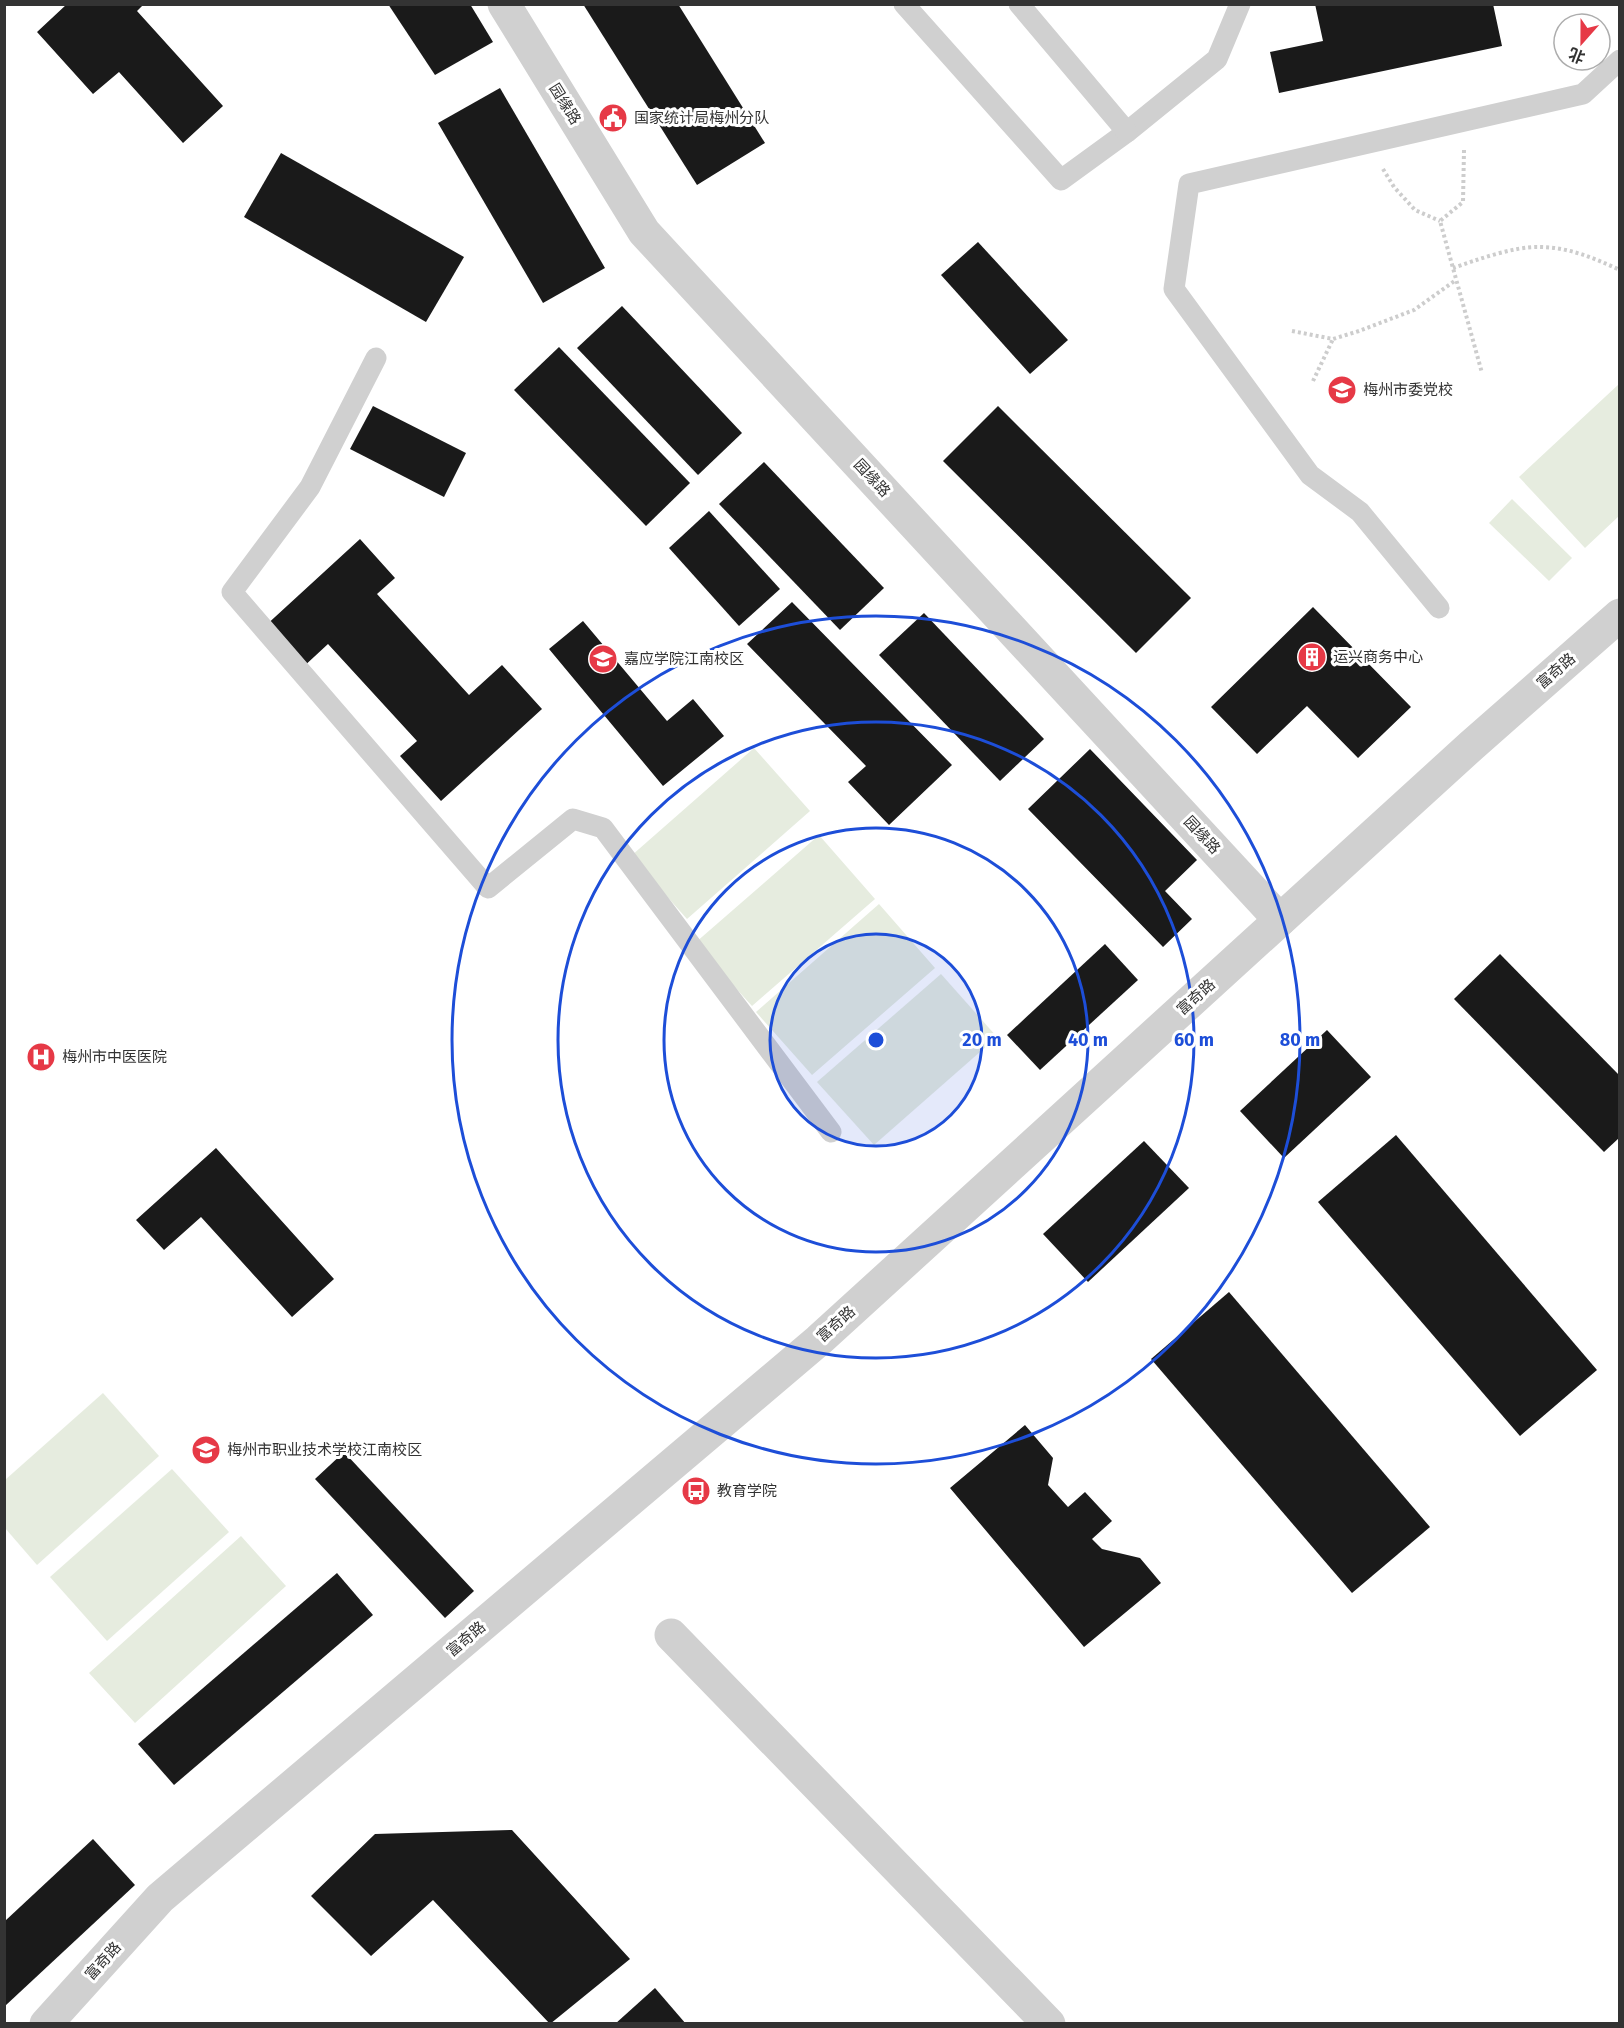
<svg xmlns="http://www.w3.org/2000/svg" width="1624" height="2028" font-family="'Fira Sans','Noto Sans SC',sans-serif">
<rect width="100%" height="100%" fill="#fff"/>
<!-- green -->
<g fill="#e6ecdf">
<polygon points="1619,384 1619,516 1585,548 1519,477"/>
<polygon points="1512,499 1572,558 1549,581 1489,523"/>
<polygon points="754,748 810,811 687,919 631,856"/>
<polygon points="819,835 875,899 752,1006 695,943"/>
<polygon points="879,904 935,968 812,1075 756,1012"/>
<polygon points="941,974 997,1037 874,1145 817,1082"/>
<polygon points="103,1393 159,1456 37,1565 5,1528 5,1480"/>
<polygon points="172,1469 229,1532 107,1641 50,1577"/>
<polygon points="241,1536 286,1586 135,1723 89,1673"/>
</g>
<!-- building -->
<g fill="#1a1a1a">
<polygon points="67,4 144,4 137,11 223,106 183,143 119,72 93,94 37,32"/>
<polygon points="388,4 470,4 493,42 435,75"/>
<polygon points="583,4 678,4 765,143 697,185"/>
<polygon points="1315,4 1493,4 1502,46 1279,93 1270,52 1323,41"/>
<polygon points="500,88 605,268 543,303 438,123"/>
<polygon points="281,153 464,257 426,322 244,217"/>
<polygon points="978,242 1068,340 1030,374 941,275"/>
<polygon points="622,306 742,433 698,475 577,348"/>
<polygon points="559,347 690,483 646,526 514,390"/>
<polygon points="373,406 466,453 444,497 350,449"/>
<polygon points="998,406 1191,598 1136,653 943,461"/>
<polygon points="764,462 884,588 840,630 719,504"/>
<polygon points="709,511 780,589 739,626 669,548"/>
<polygon points="360,539 395,578 377,594 469,695 502,665 542,709 441,801 400,756 417,741 328,644 301,669 263,628"/>
<polygon points="792,602 952,765 889,825 848,782 866,766 747,644"/>
<polygon points="1313,607 1411,707 1358,758 1307,706 1257,754 1211,707"/>
<polygon points="924,613 1044,739 1000,781 879,655"/>
<polygon points="583,621 667,721 693,699 724,736 663,786 549,649"/>
<polygon points="1090,749 1197,860 1165,891 1192,919 1163,947 1028,809"/>
<polygon points="1105,944 1138,980 1040,1070 1007,1035"/>
<polygon points="1500,954 1620,1076 1620,1137 1604,1152 1454,999"/>
<polygon points="1327,1030 1371,1077 1284,1158 1240,1111"/>
<polygon points="1396,1135 1597,1370 1520,1436 1318,1202"/>
<polygon points="1144,1141 1189,1188 1088,1282 1043,1234"/>
<polygon points="216,1148 334,1279 292,1317 201,1217 164,1250 136,1220"/>
<polygon points="1229,1292 1430,1527 1352,1593 1151,1359"/>
<polygon points="1025,1425 1053,1458 1048,1485 1068,1507 1085,1492 1112,1521 1092,1539 1102,1549 1140,1558 1161,1583 1084,1647 950,1488"/>
<polygon points="344,1452 474,1591 445,1618 315,1479"/>
<polygon points="337,1573 373,1615 174,1785 138,1744"/>
<polygon points="512,1830 630,1959 550,2024 433,1900 371,1956 311,1896 375,1834"/>
<polygon points="93,1839 135,1885 5,2006 5,1921"/>
<polygon points="655,1988 686,2024 615,2024"/>
</g>
<g fill="none" stroke-linecap="round" stroke-linejoin="round">
<!-- path -->
<g stroke="#cdcdcd" stroke-width="4" stroke-dasharray="3 3" stroke-linecap="butt">
<polyline points="1464,150 1463,202 1440,221 1482,373"/>
<polyline points="1383,169 1394,187 1415,210 1440,221"/>
<path d="M1453 268C1476 260 1515 246 1539 247 1568 247 1594 258 1620 270"/>
<polyline points="1292,331 1333,339 1359,331 1414,310 1456,280"/>
<polyline points="1313,381 1333,339"/>
</g>
<!-- service -->
<g stroke="#d0d0d0" stroke-width="21">
<polyline points="904,4 1061,180 1127,132 1217,59 1240,4"/>
<polyline points="1019,4 1127,132"/>
<polyline points="376,358 310,487 232,592 488,888 573,819 603,828 831,1132"/>
<polyline points="1439,608 1360,512 1310,475 1174,289 1189,184 1583,94 1620,60"/>
</g>
<!-- minor -->
<polyline stroke="#d0d0d0" stroke-width="33" points="671,1635 1049,2024"/>
<!-- tertiary -->
<g stroke="#d0d0d0" stroke-width="33">
<polyline points="504,4 644,232 1280,920"/>
<polyline points="46,2024 160,1898 819,1340 1471,746 1620,615"/>
</g>
</g>
<!-- distance rings -->
<circle cx="876" cy="1040" r="106" fill="#1d4ed8" fill-opacity=".12"/>
<g fill="none" stroke="#1d4ed8" stroke-width="3">
<circle cx="876" cy="1040" r="106"/>
<circle cx="876" cy="1040" r="212"/>
<circle cx="876" cy="1040" r="318"/>
<circle cx="876" cy="1040" r="424"/>
</g>
<!-- icons -->
<defs>
<g id="civic-disc" transform="scale(1.5)"><circle r="9.5" fill="#e63946" stroke="#fff"/><path d="M-.6-6.5H3V-4.5H.6V-3L4-1V1h2V6H-6V1h2V-1L-.6-3ZM-1.2 2.5V6h2.4V2.5Z" fill="#fff"/></g>
<g id="university-disc" transform="scale(1.5)"><circle r="9.5" fill="#e63946" stroke="#fff"/><path d="M0-5L7-2L0 1L-7-2ZM-4 1L0 2.5L4 1V4Q0 6-4 4Z" fill="#fff"/></g>
<g id="building-disc" transform="scale(1.5)"><circle r="9.5" fill="#e63946" stroke="#fff"/><path d="M-4-6H4V6H1V3H-1V6H-4ZM-2.5-4.3h1.7v1.8h-1.7ZM.8-4.3h1.7v1.8H.8ZM-2.5-1h1.7V.8h-1.7ZM.8-1h1.7V.8H.8Z" fill="#fff"/></g>
<g id="hospital-disc" transform="scale(1.5)"><circle r="9.5" fill="#e63946" stroke="#fff"/><path d="M-5-5h3v3.5h4V-5h3V5h-3V1.5h-4V5h-3Z" fill="#fff"/></g>
<g id="school-disc" transform="scale(1.5)"><circle r="9.5" fill="#e63946" stroke="#fff"/><path d="M0-5L7-2L0 1L-7-2ZM-4 1L0 2.5L4 1V4Q0 6-4 4Z" fill="#fff"/></g>
<g id="bus-disc" transform="scale(1.5)"><circle r="9.5" fill="#e63946" stroke="#fff"/><path d="M-5-6H5V4H4V6H2V4H-2V6H-4V4H-5ZM-3.5-4V0h7V-4ZM-3.5 1.2v1.5H-2V1.2ZM2 1.2v1.5H3.5V1.2Z" fill="#fff"/></g>
</defs>
<g fill-rule="evenodd">
<use href="#civic-disc" x="613" y="118"/>
<use href="#university-disc" x="1342" y="390"/>
<use href="#building-disc" x="1312" y="657"/>
<use href="#university-disc" x="603" y="659"/>
<use href="#hospital-disc" x="41" y="1057"/>
<use href="#school-disc" x="206" y="1450"/>
<use href="#bus-disc" x="696" y="1491"/>
</g>
<g text-anchor="middle" stroke-width="6" stroke-linejoin="round" paint-order="stroke">
<!-- street labels -->
<g font-size="15" fill="#333" stroke="#fff">
<text transform="translate(565 104) rotate(58)" y="5">园缘路</text>
<text transform="translate(872 478) rotate(47)" y="5">园缘路</text>
<text transform="translate(1556 671) rotate(-41)" y="5">富奇路</text>
<text transform="translate(1202 835) rotate(47)" y="5">园缘路</text>
<text transform="translate(1196 997) rotate(-42)" y="5">富奇路</text>
<text transform="translate(836 1324) rotate(-42)" y="5">富奇路</text>
<text transform="translate(466 1639) rotate(-40)" y="5">富奇路</text>
<text transform="translate(103 1961) rotate(-48)" y="5">富奇路</text>
</g>
<!-- poi labels -->
<g font-size="15" fill="#333" stroke="#fff" text-anchor="start">
<text x="634" y="123">国家统计局梅州分队</text>
<text x="1363" y="395">梅州市委党校</text>
<text x="1333" y="662">运兴商务中心</text>
<text x="624" y="664">嘉应学院江南校区</text>
<text x="62" y="1062">梅州市中医医院</text>
<text x="227" y="1455">梅州市职业技术学校江南校区</text>
<text x="717" y="1496">教育学院</text>
</g>
</g>
<circle cx="876" cy="1040" r="9" fill="#1d4ed8" stroke="#fff" stroke-width="3"/>
<g font-size="18" text-anchor="middle" font-weight="bold" fill="#1d4ed8" stroke="#fff" stroke-width="6" stroke-linejoin="round" paint-order="stroke">
<text x="982" y="1046">20 m</text>
<text x="1088" y="1046">40 m</text>
<text x="1194" y="1046">60 m</text>
<text x="1300" y="1046">80 m</text>
</g>
<!-- border -->
<rect width="1624" height="2028" fill="none" stroke="#333333" stroke-width="12"/>
<!-- north arrow -->
<g transform="translate(1582 42) rotate(201)"><circle r="28" fill="#ffffff" stroke="#adadad" stroke-width="1.5"/>
<path d="M0-4.5L10 22L0 15L-10 22Z" fill="#e63946"/>
<text y="-9" font-size="16" font-weight="bold" text-anchor="middle" fill="#333333">北</text>
</g>
</svg>
